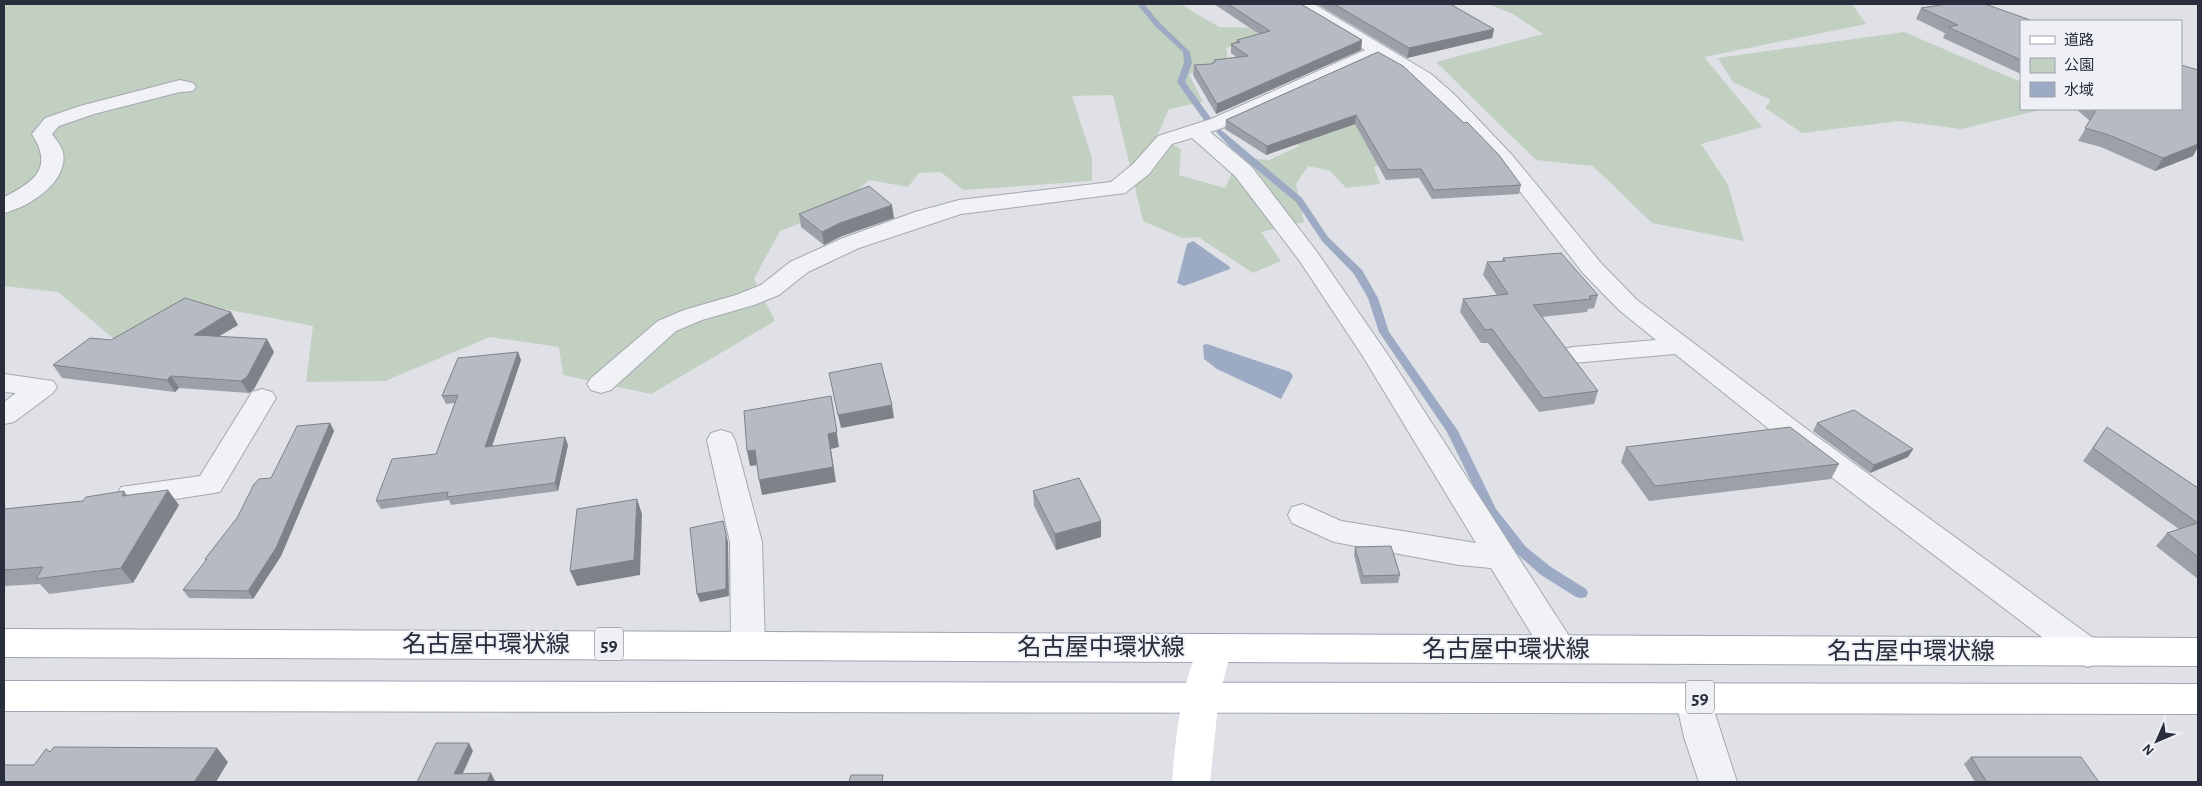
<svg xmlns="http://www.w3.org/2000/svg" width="2202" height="786" font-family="'Alegreya Sans','Noto Sans JP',sans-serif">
<rect width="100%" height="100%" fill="#dfe1e7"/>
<!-- green -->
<g fill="#c2d0c1">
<polygon points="4,4 1180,4 1219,27 1253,28 1261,39 1226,48 1228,61 1189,74 1203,102 1169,109 1157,136 1181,149 1179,175 1225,188 1239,157 1269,160 1299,146 1279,120 1366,121 1396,162 1374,167 1380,184 1346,188 1330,171 1308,166 1296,184 1304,222 1261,232 1281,261 1253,273 1198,237 1182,238 1143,221 1113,95 1072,96 1092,158 1092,181 963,190 941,172 919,173 908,187 869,180 857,191 860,201 780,231 754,279 775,321 651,394 563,375 559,347 490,337 385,381 306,382 313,326 189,302 114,339 58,292 4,286"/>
<polygon points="1488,4 1852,4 1866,24 1704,57 1762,127 1701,144 1728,185 1744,241 1652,223 1593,166 1536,160 1436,62 1543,34 1513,14"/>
<polygon points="1904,32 2021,82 2021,109 2045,109 1961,129 1899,121 1802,133 1765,108 1771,100 1733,82 1718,58"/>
</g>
<!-- water -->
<g fill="#9caac4">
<polygon points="1193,241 1230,267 1230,269 1184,286 1177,283 1187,244"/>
<polygon points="1207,344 1290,372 1293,376 1281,399 1217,369 1204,359 1203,345"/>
</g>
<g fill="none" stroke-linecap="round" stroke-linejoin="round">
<!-- stream -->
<g fill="#9caac4" fill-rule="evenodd">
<polygon points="1137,4 1144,4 1160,23 1190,52 1192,63 1185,82 1213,121 1212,123 1206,123 1177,82 1184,63 1183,52 1155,26"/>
<polygon points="1220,129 1302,198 1328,237 1362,270 1378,298 1389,332 1458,431 1496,509 1526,547 1551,567 1586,589 1588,593 1586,597 1581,598 1576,597 1541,575 1516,553 1487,514 1447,432 1379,332 1368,298 1354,274 1322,241 1296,202 1231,148 1216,132"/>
</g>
<!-- street casing -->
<g stroke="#a5a8b1" stroke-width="2">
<g id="street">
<polygon points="1294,4 1314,4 1431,74 1455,95 1512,155 1601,263 1637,300 1804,427 2100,643 2105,653 2100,663 2088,667 2076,663 1784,441 1675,354 1573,363 1564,361 1560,355 1564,349 1573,347 1656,340 1619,310 1583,273 1498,163 1441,103 1417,82 1377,58 1225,127 1210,132 1251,166 1317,252 1388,355 1571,639 1576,649 1571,659 1559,663 1547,659 1491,568 1459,565 1334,542 1292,523 1288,515 1292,507 1303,504 1341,521 1476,543 1362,355 1299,260 1235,176 1192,138 1172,144 1149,174 1125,193 961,214 859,248 808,272 779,295 754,305 702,320 676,331 611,390 601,393 591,390 587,384 591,378 658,321 684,310 736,295 761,285 790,262 843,238 915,212 959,200 1111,182 1133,164 1158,136 1211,119 1365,50 1296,8"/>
<path d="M180 80 193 83 196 87 193 91 180 92 94 114 59 126 52 134C56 140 61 145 63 152 69 182 29 207 4 213V197C34 182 54 168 32 134L45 118 80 106Z"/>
<polygon points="4,374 53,381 57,387 53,393 14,422 4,424 4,402 16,393 4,392"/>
<polygon points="262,389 272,392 276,398 220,492 132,506 121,503 117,495 121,487 200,476 252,392"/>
<polygon points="721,430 731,433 735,440 762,542 765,645 760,655 748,659 736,655 731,645 730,542 707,440 711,433"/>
<polygon points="1693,682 1706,686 1737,782 1699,782 1684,737 1675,697 1680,686"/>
</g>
</g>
<!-- primary casing -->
<g stroke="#9fa4b2" stroke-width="2">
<g id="primary">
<polygon points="4,629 2198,638 2198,666 4,657"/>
<polygon points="4,681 2198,684 2198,714 4,711"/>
</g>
</g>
<!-- street -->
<use href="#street" fill="#f1f2f6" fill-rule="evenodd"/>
<!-- secondary -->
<path fill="#fff" fill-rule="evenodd" d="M1215 634 1227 638 1232 648 1219 696 1210 782H1172C1176 735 1181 681 1203 638Z"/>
<!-- primary -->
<use href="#primary" fill="#fff" fill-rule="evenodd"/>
</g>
<!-- wall -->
<g fill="#9da0a8">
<polygon points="1214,4 1301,4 1362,40 1361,50 1216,114 1193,75 1194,65 1211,64 1214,63 1214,60 1236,57 1231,53 1231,44 1236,42 1237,40 1259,34"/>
<polygon points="1317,4 1450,4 1494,29 1492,38 1407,58"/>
<polygon points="1921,8 2021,21 2021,74 1943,38 1945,33 1916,19"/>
<polygon points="1378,52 1521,185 1519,194 1432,199 1419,178 1386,180 1355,124 1266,155 1225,129 1226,120"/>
<polygon points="2076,109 2181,109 2193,156 2155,171 2101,147 2078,141 2090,121"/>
<polygon points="799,214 894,218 842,236 824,245 801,227"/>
<polygon points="1503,258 1598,295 1594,308 1588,309 1587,312 1542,317 1598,391 1594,404 1539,412 1488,343 1481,343 1460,312 1463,299 1497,295 1483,275 1487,262 1502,261"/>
<polygon points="238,325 219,336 274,352 254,389 249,393 179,388 175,392 62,378 53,365 111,340"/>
<polygon points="518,352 521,360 492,446 568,445 558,491 451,505 449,500 381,509 376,501 436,454 455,403 446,404 442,396"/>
<polygon points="330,423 334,431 281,556 253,599 189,598 183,590 206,561 205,559 271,478"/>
<polygon points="1817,423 1913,449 1908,457 1870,473 1813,431"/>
<polygon points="2107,427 2198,488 2198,579 2156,546 2167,533 2179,529 2083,461"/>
<polygon points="1626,447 1839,464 1831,479 1649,501 1621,462"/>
<polygon points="124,491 127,495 179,505 133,583 49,594 40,584 4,586 4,509 83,501"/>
<polygon points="1033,491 1101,537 1056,550 1034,506"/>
<polygon points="1355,547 1400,575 1398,583 1361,584 1354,555"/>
<polygon points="1971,757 2099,782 1975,782 1964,764"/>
</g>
<!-- shaded-wall -->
<g fill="#7f8288">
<polygon points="1494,29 1492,38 1407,58 1409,48"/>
<polygon points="1362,40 1361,50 1216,114 1217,104"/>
<polygon points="1356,115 1355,124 1266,155 1267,146"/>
<polygon points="2198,144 2198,147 2193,156 2155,171 2163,158"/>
<polygon points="892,205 894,218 842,236 824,245 822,232 840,223"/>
<polygon points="231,312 238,325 201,347 194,335"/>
<polygon points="267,339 274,352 254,389 249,393 241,381"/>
<polygon points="518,352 521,360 489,455 485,447"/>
<polygon points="171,376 179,388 175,392 167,380"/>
<polygon points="831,396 839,447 831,449 836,482 762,495 759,480 828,434"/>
<polygon points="892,405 894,418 841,428 838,415"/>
<polygon points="330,423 334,431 281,556 253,599 248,591"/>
<polygon points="565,437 568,445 558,491 555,483"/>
<polygon points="1913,449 1908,457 1870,473 1874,465"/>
<polygon points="755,450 759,465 750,466 747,451"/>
<polygon points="168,490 179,505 133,583 121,568"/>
<polygon points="637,499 642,514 640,575 577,586 570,571"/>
<polygon points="723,521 728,542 729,596 700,602 697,594"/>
<polygon points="1101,521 1101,537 1056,550 1055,534"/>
<polygon points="469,743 473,751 459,782 454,774"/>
<polygon points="217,748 228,762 216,782 194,782"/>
<polygon points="491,773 495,781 495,782 487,782"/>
</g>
<!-- building -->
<g fill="#b6bac3" stroke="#7f8288">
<polygon points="1228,4 1301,4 1362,40 1217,104 1194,65 1211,64 1215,62 1214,60 1248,56 1231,44 1240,42 1237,40 1270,31"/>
<polygon points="1334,4 1450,4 1494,29 1409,48"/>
<polygon points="1947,4 1985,4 2033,21 2021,21 2021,60 1948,27 1958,25 1921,8"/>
<polygon points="1378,52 1403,66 1464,123 1467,122 1499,155 1521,185 1434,190 1421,169 1388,170 1356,115 1267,146 1226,120"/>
<polygon points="2181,65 2198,70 2198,144 2163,158 2109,135 2085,128 2097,109 2181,109"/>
<polygon points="869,186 892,205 840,223 822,232 799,214"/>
<polygon points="1561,253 1598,295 1589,296 1591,299 1533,305 1598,391 1543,398 1492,329 1485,330 1463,299 1508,294 1487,262 1505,261 1503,258"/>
<polygon points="185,298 231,312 194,335 267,339 247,377 241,381 171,376 167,380 53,365 90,338 111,340"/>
<polygon points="518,352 485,447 565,437 555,483 447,497 448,492 376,501 392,459 436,454 458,395 442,396 458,358"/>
<polygon points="881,363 892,405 838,415 829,373"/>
<polygon points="831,396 837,432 828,434 833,467 759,480 755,450 747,451 744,411"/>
<polygon points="1854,410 1913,449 1874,465 1817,423"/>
<polygon points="330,423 276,548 248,591 183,590 207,559 205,559 237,518 254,484 259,479 271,478 297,426"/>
<polygon points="1790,427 1839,464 1655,486 1626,447"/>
<polygon points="2107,427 2198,488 2198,523 2093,448"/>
<polygon points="1079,478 1101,521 1055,534 1033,491"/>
<polygon points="168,490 121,568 36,579 43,567 4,570 4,509 83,501 86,497 124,491 122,496"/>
<polygon points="637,499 634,560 570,571 577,509"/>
<polygon points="723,521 726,534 726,589 697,594 690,528"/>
<polygon points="2198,523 2198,557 2167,533"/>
<polygon points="1391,546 1400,575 1363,576 1355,547"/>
<polygon points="436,743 469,743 454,774 491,773 487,782 417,782"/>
<polygon points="54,747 217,748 194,782 4,782 4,765 34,765 46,749 50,752"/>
<polygon points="1971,757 2081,757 2099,782 1987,782"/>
<polygon points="851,775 883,775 882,782 849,782"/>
</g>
<g text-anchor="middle" stroke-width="4" stroke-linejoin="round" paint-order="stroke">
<!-- shield labels -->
<g fill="#eef0f5" stroke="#646874" stroke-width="1">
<rect x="595" y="627.5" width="28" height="33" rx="4"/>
<rect x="1686" y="680.5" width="28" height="33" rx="4"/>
</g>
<g font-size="19" font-weight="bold" fill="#292e3d">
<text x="609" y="651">59</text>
<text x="1700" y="704">59</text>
</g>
<!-- near-street labels -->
<g font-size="24" fill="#292e3d" stroke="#eef0f5">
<text x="486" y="652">名古屋中環状線</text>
<text x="1101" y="655">名古屋中環状線</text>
<text x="1506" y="657">名古屋中環状線</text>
<text x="1911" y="659">名古屋中環状線</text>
</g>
</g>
<!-- border -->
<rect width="2202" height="786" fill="none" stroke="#292e3d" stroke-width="10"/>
<!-- legend -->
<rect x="2020" y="20" width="162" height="90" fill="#eef0f5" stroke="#9fa2ab"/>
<rect x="2030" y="36" width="25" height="8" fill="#ffffff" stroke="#9fa2ab"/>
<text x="2064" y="45" font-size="15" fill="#292e3d">道路</text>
<rect x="2030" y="58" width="25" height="15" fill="#c2d0c1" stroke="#9fa2ab"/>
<text x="2064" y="70" font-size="15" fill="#292e3d">公園</text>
<rect x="2030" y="82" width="25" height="15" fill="#9caac4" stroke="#9fa2ab"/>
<text x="2064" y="95" font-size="15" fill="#292e3d">水域</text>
<!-- north arrow -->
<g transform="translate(2157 741) rotate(225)" stroke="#eef0f5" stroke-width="4" paint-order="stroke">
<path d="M0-4L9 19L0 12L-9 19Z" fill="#292e3d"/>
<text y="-8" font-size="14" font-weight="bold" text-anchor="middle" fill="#292e3d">N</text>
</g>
</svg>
